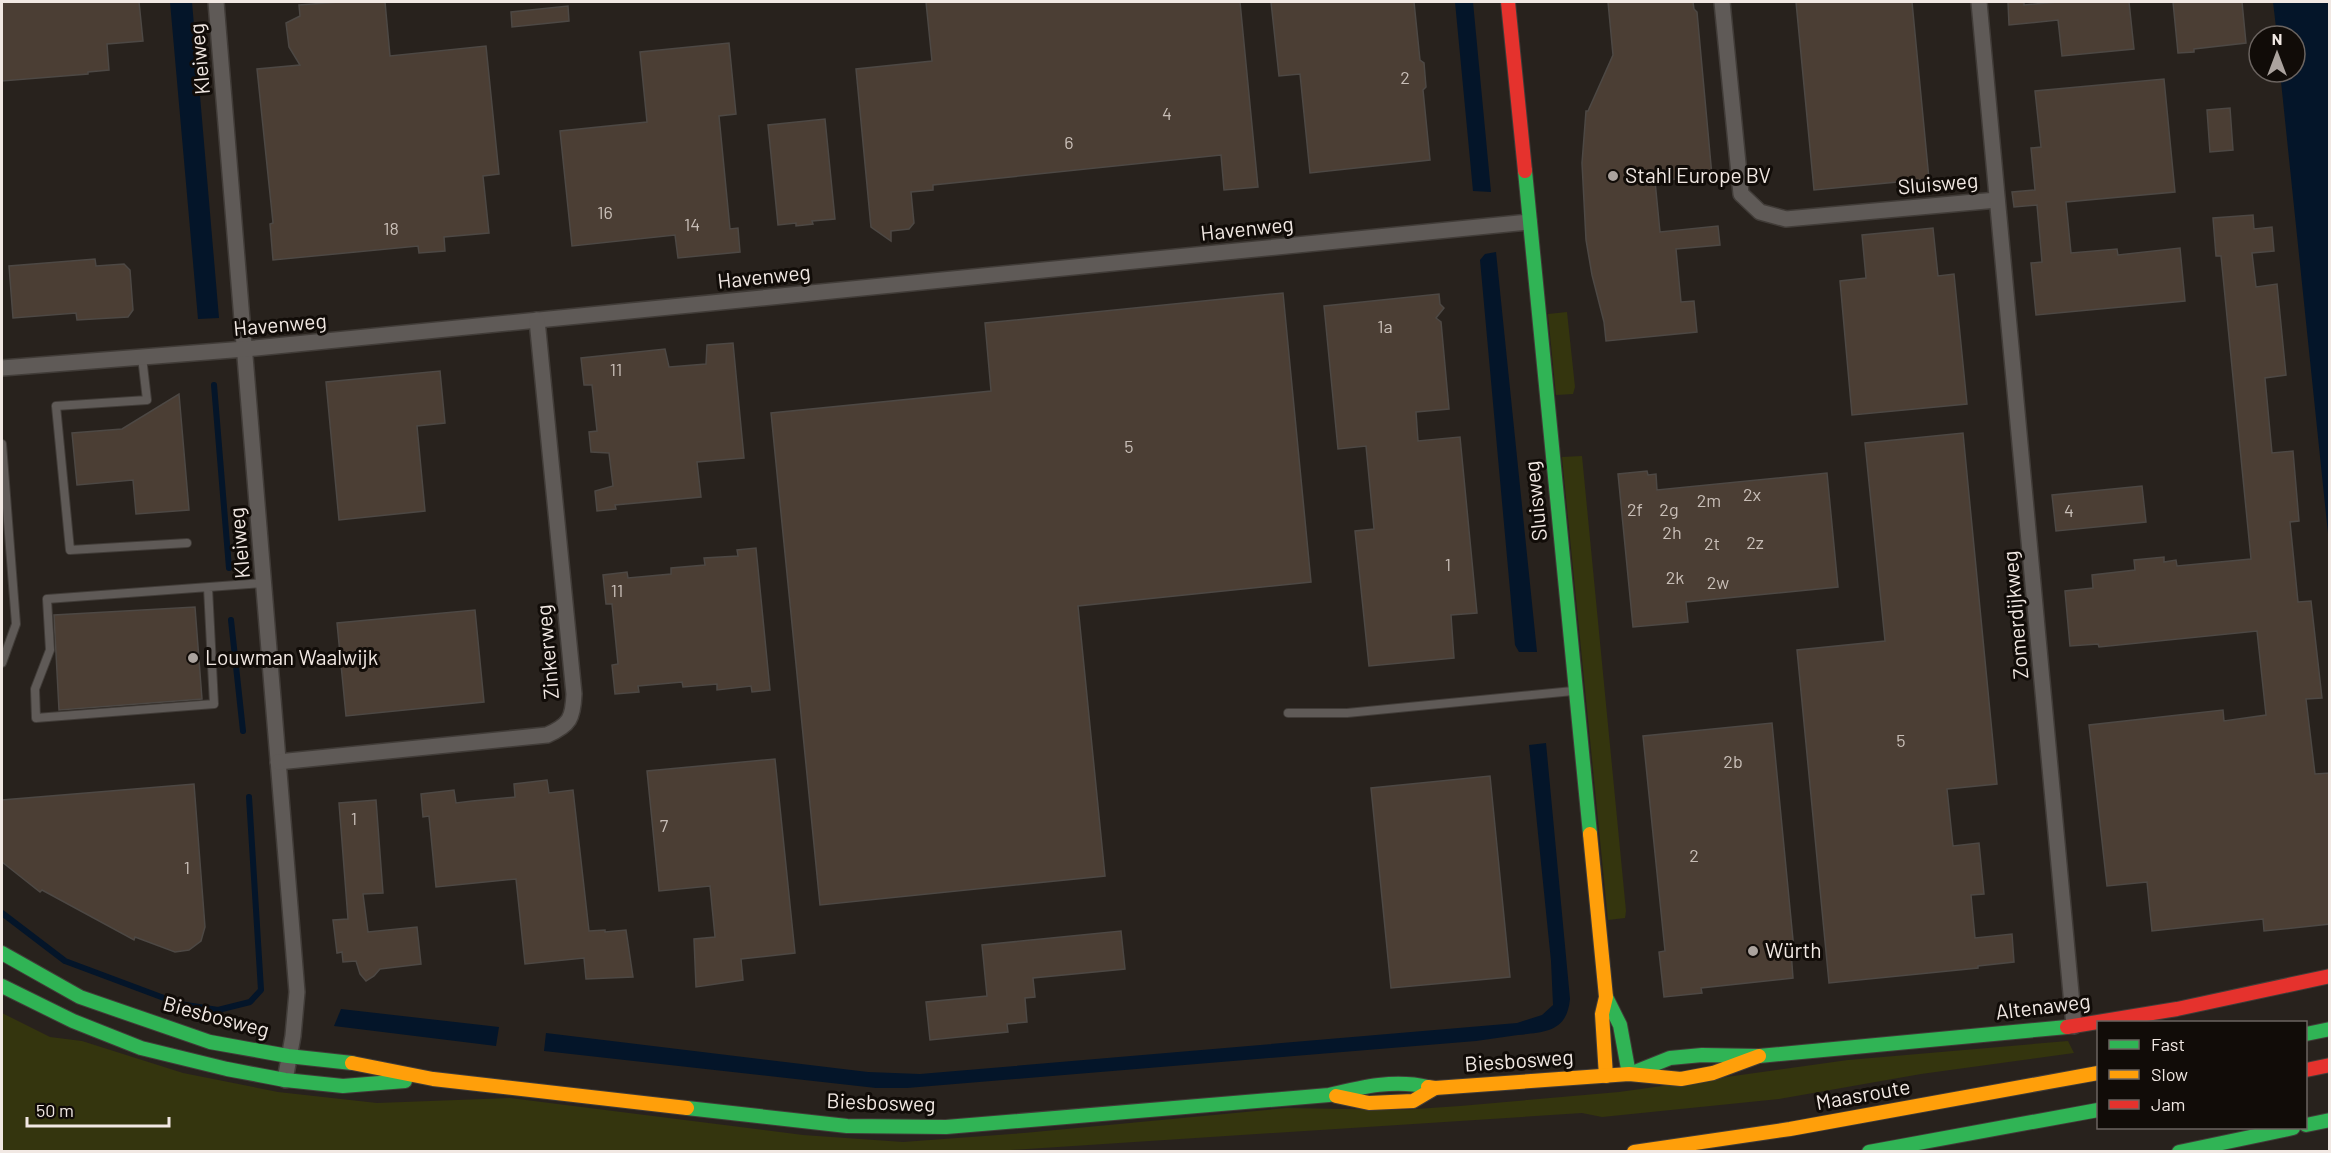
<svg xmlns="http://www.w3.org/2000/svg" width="2331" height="1153" font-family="Barlow,sans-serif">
<rect width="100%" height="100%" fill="#28221d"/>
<!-- green -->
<g fill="#34350e">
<polygon points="1567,312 1575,387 1573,394 1556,395 1548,314"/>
<polygon points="1582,456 1626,911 1625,918 1608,920 1562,457"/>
<polygon points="2,1013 50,1037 82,1041 183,1073 278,1092 377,1103 510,1098 803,1135 903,1142 1024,1133 1287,1108 1401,1110 1460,1106 1619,1092 1848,1060 2068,1041 2074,1053 1921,1074 1779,1099 1602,1117 1582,1113 996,1151 2,1152"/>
</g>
<!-- water -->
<g fill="#041529">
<polygon points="170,2 192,2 219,318 198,319"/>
<polygon points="1455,2 1473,2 1491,192 1473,191"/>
<polygon points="2273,2 2329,2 2329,543 2280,72 2295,72 2295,36 2277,36"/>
<polygon points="1496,252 1537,652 1519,652 1515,645 1480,260 1485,254"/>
<path d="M1546 743 1570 999C1567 1032 1545 1032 1518 1035 1504 1037 1490 1039 1476 1041L907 1088H876L544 1051 546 1033 868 1072 920 1074 1517 1023 1542 1015 1553 1005 1551 961 1529 745Z"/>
<polygon points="341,1009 499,1027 496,1046 334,1026"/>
</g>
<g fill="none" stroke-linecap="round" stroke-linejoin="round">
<!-- stream -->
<g stroke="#041529" stroke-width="6">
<polyline points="214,385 229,568"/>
<polyline points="231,620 243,731"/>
<polyline points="2,913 65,961 180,1004 218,1010 250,1002 261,990 249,797"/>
</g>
</g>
<!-- building -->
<g fill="#4b3e34" stroke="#4d4844" stroke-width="1.5">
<polygon points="2,2 139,2 143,41 107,44 109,70 88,72 88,74 2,81"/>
<polygon points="340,2 385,2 390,56 486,46 499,174 483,176 489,233 444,237 445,251 419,253 418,246 273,260 270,224 273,223 257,69 300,65 289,47 286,23 300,16 299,5"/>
<polygon points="926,2 1240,2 1258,187 1224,190 1221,155 933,185 933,190 911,192 914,223 909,229 891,231 891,241 871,227 856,69 932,61"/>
<polygon points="1271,2 1414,2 1420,60 1424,63 1426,87 1423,90 1430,160 1310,173 1300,74 1279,76"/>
<polygon points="1608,2 1693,2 1694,9 1697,12 1712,176 1655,181 1660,232 1718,226 1720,245 1676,249 1681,302 1694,301 1697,332 1606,341 1604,322 1592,275 1586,240 1582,163 1586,111 1588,111 1613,55"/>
<polygon points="1796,2 1912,2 1929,179 1814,190"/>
<polygon points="2008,2 2024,2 2024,5 2058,2 2129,2 2134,49 2062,56 2058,20 2009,25"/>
<polygon points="2173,2 2242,2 2246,43 2194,49 2194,52 2178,53"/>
<polygon points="568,6 569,21 512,27 511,12"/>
<polygon points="729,43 736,114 719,116 730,229 738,228 740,252 678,258 675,235 572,246 560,131 647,122 640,52"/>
<polygon points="2164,79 2175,192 2066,202 2071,253 2117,249 2118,255 2180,248 2185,301 2036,315 2031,263 2042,262 2037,205 2014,207 2012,192 2035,190 2031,148 2041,147 2035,91"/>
<polygon points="2230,108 2233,150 2210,152 2207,110"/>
<polygon points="825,119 835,219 812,221 813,224 796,226 796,223 778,225 768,125"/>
<polygon points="2253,215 2254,229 2272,227 2274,251 2252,253 2256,287 2277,284 2286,375 2265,378 2272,453 2293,451 2299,521 2290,522 2298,602 2311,601 2322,698 2306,699 2315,774 2330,773 2330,924 2264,931 2263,919 2152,931 2147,882 2107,886 2089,725 2223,710 2224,721 2266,715 2257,631 2099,647 2098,644 2070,646 2065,591 2093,588 2092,575 2135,570 2134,560 2164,557 2164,562 2176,560 2177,566 2251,559 2221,256 2216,256 2213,218"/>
<polygon points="1933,228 1938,276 1954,274 1967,404 1852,415 1840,281 1866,278 1862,235"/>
<polygon points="95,259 96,266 124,264 130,270 133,310 128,317 77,320 76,313 13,318 9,266"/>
<polygon points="1283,293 1311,582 1078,606 1105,876 820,905 771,413 991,391 985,323"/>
<polygon points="1439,294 1440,304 1444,308 1436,318 1441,322 1449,409 1416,412 1418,441 1460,437 1477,613 1451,615 1454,658 1369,666 1355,531 1374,529 1366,446 1338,449 1324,306"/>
<polygon points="733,343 744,458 697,462 701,497 615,505 616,509 597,511 595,491 613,486 609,453 591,452 589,432 597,431 592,385 584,385 581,358 665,349 669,367 706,364 707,345"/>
<polygon points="440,371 445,423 417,426 425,511 339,520 326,382"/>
<polygon points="179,394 189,510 136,514 133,480 77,485 72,433 122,429"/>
<polygon points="1963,433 1997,784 1947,789 1953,846 1979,843 1984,894 1971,895 1975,938 2012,934 2014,962 1978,966 1978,968 1829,983 1797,650 1885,641 1865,443"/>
<polygon points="1647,471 1648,475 1656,474 1657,490 1827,473 1838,587 1686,602 1688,622 1633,627 1618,474"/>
<polygon points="2142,486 2146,522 2056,531 2052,495"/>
<polygon points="756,548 770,690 752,692 751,686 717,690 717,684 683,687 682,682 638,686 639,692 615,694 612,665 618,664 612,604 606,604 603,575 627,572 628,578 671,574 671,568 705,565 704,558 738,556 737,550"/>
<polygon points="195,607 202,699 59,710 54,615"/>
<polygon points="475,610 484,702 346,716 337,623"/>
<polygon points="1772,723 1794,950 1791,951 1793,978 1701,988 1702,993 1664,997 1659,952 1665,951 1643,736"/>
<polygon points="775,759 795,953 741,959 743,980 696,987 694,939 715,937 710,886 659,891 647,771"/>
<polygon points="1490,776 1510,977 1391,988 1371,788"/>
<polygon points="547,780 549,793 573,790 589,931 605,930 605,932 626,930 633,977 586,979 584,958 525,964 516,879 436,887 429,816 423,817 421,794 454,790 456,803 472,801 515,797 514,784"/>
<polygon points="194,784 205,927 201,941 189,950 175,952 135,937 134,940 42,890 40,892 2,862 2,800"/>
<polygon points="376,800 383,893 363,894 368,932 417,927 421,964 380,969 374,976 366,981 360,974 356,961 343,962 342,952 337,953 333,920 348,919 339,803"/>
<polygon points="1121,931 1125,969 1033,978 1035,997 1025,998 1027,1022 1007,1024 1008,1032 930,1040 926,1002 987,996 982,945"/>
</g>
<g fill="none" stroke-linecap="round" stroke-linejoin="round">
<!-- lane casing -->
<g stroke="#413c38" stroke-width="10">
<g id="lane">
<polyline points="142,357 147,400 56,406 70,550 187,543"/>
<polyline points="2,444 16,624 2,663"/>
<polyline points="208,588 214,704 36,718 35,689 50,650 47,599 264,583"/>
<polyline points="1288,713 1347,713 1573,691"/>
</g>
</g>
<!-- street casing -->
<g stroke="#413c38" stroke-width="18">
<g id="street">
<polyline points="216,2 297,992 293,1036 285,1080"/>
<polyline points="1722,2 1741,194 1760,212 1786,219 1997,200"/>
<polyline points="1979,2 2074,1026"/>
<polyline points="2,368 245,349 1529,222"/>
<path d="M278 762 547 735C570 725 573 718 574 694L537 320"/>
</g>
</g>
<!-- fast casing -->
<g stroke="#413c38" stroke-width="16">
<g id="fast">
<polyline points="1525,171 1590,834"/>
<polyline points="2,953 80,997 210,1042 288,1056 352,1063"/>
<polyline points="2,986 73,1021 141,1048 227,1069 285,1080 343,1086 405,1081"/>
<polyline points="1606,997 1620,1025 1629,1074"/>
<polyline points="2306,1034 2330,1029"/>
<polyline points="1635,1072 1670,1058 1702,1055 1759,1056 2067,1027"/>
<path d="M687 1108 847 1126 946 1127 1329 1095C1362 1087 1394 1079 1428 1087"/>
<polyline points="2306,1125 2330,1120"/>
<polyline points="1869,1152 2098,1110"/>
<polyline points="2179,1152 2293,1128"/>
</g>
</g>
<!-- slow casing -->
<g stroke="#413c38" stroke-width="16">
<g id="slow">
<polyline points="1590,834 1606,997 1602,1014 1606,1076"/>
<polyline points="352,1063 433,1079 687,1108"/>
<polyline points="1428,1087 1435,1088 1629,1074 1681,1079 1713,1073 1759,1056"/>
<polyline points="1336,1096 1369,1103 1413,1101 1435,1088"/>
<polyline points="1634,1152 1790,1129 2098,1073"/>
</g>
</g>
<!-- jam casing -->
<g stroke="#413c38" stroke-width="16">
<g id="jam">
<polyline points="1508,2 1525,171"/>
<polyline points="2067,1027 2177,1009 2330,976"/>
<polyline points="2306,1070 2330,1065"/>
</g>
</g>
<!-- lane -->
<use href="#lane" stroke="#5f5a57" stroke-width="8"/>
<!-- street -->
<use href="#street" stroke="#5f5a57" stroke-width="15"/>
<!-- fast -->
<use href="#fast" stroke="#30b455" stroke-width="14"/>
<!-- slow -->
<use href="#slow" stroke="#ff9f0a" stroke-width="14"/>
<!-- jam -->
<use href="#jam" stroke="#e5322d" stroke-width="14"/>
</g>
<!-- markers -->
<g fill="#aba39e" stroke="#110c08" stroke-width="2">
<circle cx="1613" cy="176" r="6"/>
<circle cx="193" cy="658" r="6"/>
<circle cx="1753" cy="951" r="6"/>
</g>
<g text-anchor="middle" stroke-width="6" stroke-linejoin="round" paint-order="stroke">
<!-- number labels -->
<g font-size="18" fill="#c8beb7">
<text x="1405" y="84">2</text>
<text x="1167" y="120">4</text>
<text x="1069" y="149">6</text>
<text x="605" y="219">16</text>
<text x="692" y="231">14</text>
<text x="391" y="235">18</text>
<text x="1385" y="333">1a</text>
<text x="616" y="376">11</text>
<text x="1129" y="453">5</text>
<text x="1752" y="501">2x</text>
<text x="1709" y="507">2m</text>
<text x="1635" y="516">2f</text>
<text x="1669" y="516">2g</text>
<text x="2069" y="517">4</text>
<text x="1672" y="539">2h</text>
<text x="1755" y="549">2z</text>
<text x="1712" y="550">2t</text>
<text x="1448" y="571">1</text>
<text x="1675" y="584">2k</text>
<text x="1718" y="589">2w</text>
<text x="617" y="597">11</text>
<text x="1901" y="747">5</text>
<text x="1733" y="768">2b</text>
<text x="354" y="825">1</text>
<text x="664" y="832">7</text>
<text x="1694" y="862">2</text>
<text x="187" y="874">1</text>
</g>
<!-- street labels -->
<g font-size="21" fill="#f1e8e3" stroke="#110c08">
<text transform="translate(200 59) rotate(-95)" y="7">Kleiweg</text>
<text transform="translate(1938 184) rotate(-5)" y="7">Sluisweg</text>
<text transform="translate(1247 229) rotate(-6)" y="7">Havenweg</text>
<text transform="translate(764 277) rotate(-6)" y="7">Havenweg</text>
<text transform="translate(280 325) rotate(-5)" y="7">Havenweg</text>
<text transform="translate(1536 501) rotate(-96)" y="7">Sluisweg</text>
<text transform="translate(240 543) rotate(-95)" y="7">Kleiweg</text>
<text transform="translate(2016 615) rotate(-95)" y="7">Zomerdijkweg</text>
<text transform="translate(548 652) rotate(-95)" y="7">Zinkerweg</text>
<text transform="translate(2043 1007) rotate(-7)" y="7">Altenaweg</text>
<text transform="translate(216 1017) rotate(15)" y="7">Biesbosweg</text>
<text transform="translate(1519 1061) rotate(-4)" y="7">Biesbosweg</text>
<text transform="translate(1863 1095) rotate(-10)" y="7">Maasroute</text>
<text transform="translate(881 1103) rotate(2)" y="7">Biesbosweg</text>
</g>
<!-- poi labels -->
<g font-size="21" fill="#f1e8e3" stroke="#110c08" text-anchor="start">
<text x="1625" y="183">Stahl Europe BV</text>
<text x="205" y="665">Louwman Waalwijk</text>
<text x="1765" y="958">Würth</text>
</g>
</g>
<!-- border -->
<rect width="2331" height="1153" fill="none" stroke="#f1e8e3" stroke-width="6"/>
<!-- legend -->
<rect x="2097" y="1021" width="210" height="108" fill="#110c08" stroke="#6b6460" stroke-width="1.5"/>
<rect x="2109" y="1040" width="30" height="9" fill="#30b455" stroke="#6b6460" stroke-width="1.5"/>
<text x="2151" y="1051" font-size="18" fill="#f1e8e3">Fast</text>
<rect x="2109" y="1070" width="30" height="9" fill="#ff9f0a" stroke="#6b6460" stroke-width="1.5"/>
<text x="2151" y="1081" font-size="18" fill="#f1e8e3">Slow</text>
<rect x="2109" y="1100" width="30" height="9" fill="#e5322d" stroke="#6b6460" stroke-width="1.5"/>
<text x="2151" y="1111" font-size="18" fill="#f1e8e3">Jam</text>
<!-- north arrow -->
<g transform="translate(2277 54)"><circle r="28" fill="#110c08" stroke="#6b6460" stroke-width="1.5"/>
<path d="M0-4.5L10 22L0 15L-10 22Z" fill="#aba39e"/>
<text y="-9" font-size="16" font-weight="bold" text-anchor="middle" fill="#f1e8e3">N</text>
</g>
<!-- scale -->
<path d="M27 1117v9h142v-9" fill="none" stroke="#f1e8e3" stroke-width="3"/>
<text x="36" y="1117" font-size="18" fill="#f1e8e3" stroke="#110c08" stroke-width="4.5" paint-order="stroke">50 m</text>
</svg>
